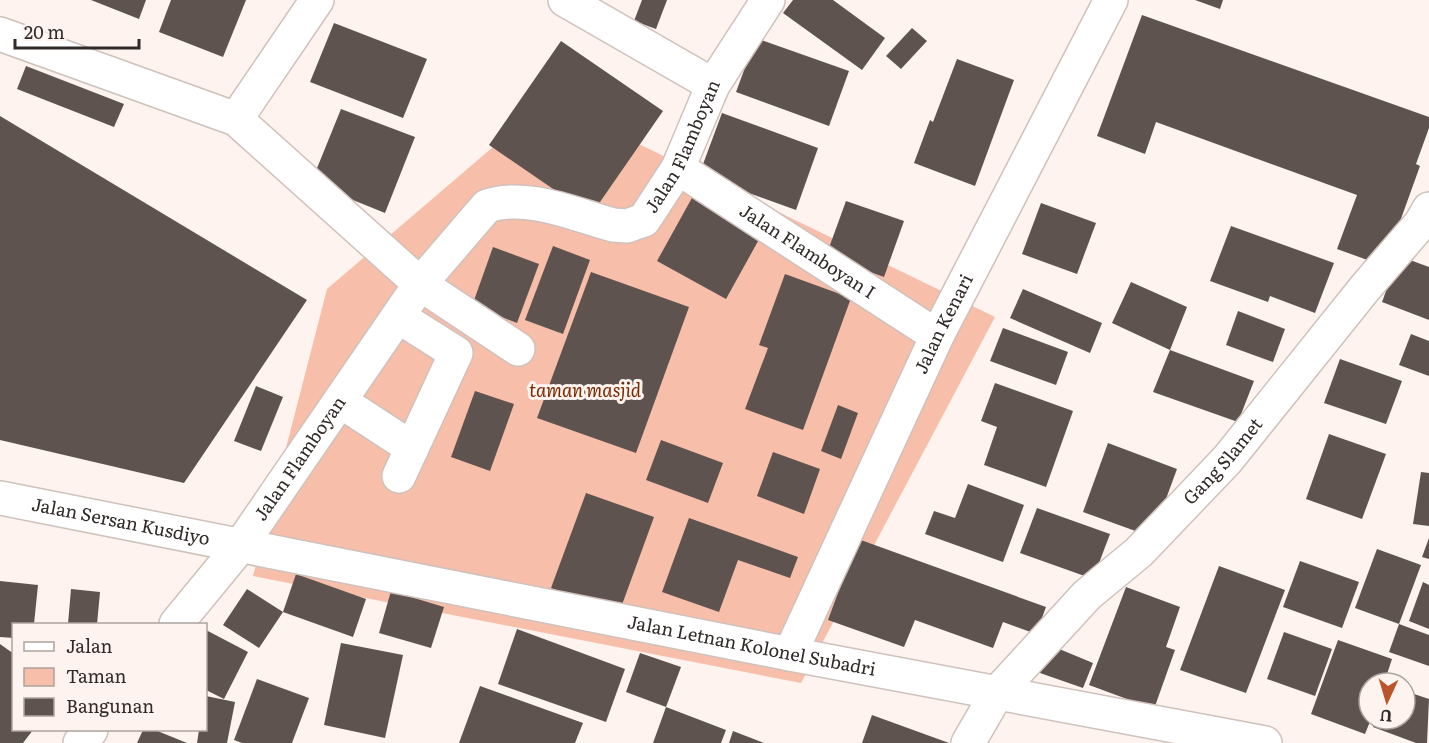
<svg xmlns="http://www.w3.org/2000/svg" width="1429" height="743" font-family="Literata,serif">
<rect width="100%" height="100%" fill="#fef3ee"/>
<!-- green -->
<polygon fill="#f7bea9" points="548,100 995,317 801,683 253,576 327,289"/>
<!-- building -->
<g fill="#5f534f">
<polygon points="91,0 146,0 139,19"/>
<polygon points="171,0 246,0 223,57 159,32"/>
<polygon points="642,0 667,0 656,29 634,21"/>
<polygon points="793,0 833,0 885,38 862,70 783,13"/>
<polygon points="1195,0 1223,0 1220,9"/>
<polygon points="1142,15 1429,117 1429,128 1416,164 1420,166 1384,266 1337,249 1357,195 1156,122 1145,154 1097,136"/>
<polygon points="334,23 427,59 403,118 310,82"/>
<polygon points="912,28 927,41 901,69 886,56"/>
<polygon points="756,38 849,71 829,126 736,92"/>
<polygon points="561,41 663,111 591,215 489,145"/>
<polygon points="957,59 1014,80 975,186 914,163 930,120 933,122"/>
<polygon points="26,66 124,104 114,127 17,89"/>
<polygon points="341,109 415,137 385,213 311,183"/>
<polygon points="722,113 818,148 796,210 699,175"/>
<polygon points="0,116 307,300 184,483 0,440"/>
<polygon points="693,196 762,234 726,299 657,261"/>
<polygon points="846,201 904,221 884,277 826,256"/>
<polygon points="1041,203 1096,223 1077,274 1022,254"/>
<polygon points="1231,226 1334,263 1315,313 1270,296 1268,302 1210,281"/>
<polygon points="553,246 590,260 563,334 525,320"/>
<polygon points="493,247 539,264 517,323 472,306"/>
<polygon points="1399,256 1429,267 1429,320 1382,302"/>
<polygon points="591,272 689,307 636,453 537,418"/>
<polygon points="785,274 851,298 803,430 745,409 768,348 759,345"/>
<polygon points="1131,282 1187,307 1170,350 1254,381 1238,422 1153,392 1170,350 1112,323"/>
<polygon points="1023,289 1102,323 1090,353 1010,318"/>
<polygon points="1238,311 1285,329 1273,362 1226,345"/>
<polygon points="1003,328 1068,352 1056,385 990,361"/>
<polygon points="1411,334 1429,341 1429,376 1399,365"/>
<polygon points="1340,359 1402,381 1386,424 1324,403"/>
<polygon points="995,383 1073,411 1046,487 984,465 997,427 981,421"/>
<polygon points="256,386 283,397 261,451 234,441"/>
<polygon points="475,391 514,404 490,471 451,457"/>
<polygon points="838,405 858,413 841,459 821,451"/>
<polygon points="1329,434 1386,454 1362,519 1306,499"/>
<polygon points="661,440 723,463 708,503 646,480"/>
<polygon points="1108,443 1177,469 1152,537 1083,512"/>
<polygon points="773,452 820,469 804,514 757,496"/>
<polygon points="1421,472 1429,473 1429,526 1413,524"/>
<polygon points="968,484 1024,505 1003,562 925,534 934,511 955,518"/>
<polygon points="586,493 654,517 619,613 551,588"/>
<polygon points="1037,508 1110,534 1093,579 1020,553"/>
<polygon points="689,518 798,557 790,578 738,560 719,612 662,592"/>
<polygon points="1429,538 1429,559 1422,557"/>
<polygon points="858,539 1046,607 1036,634 1003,622 993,648 915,620 904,647 828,620"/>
<polygon points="1377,549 1421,565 1399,624 1355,608"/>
<polygon points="1300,561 1359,582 1342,628 1283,607"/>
<polygon points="1219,566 1285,590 1246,693 1180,670"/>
<polygon points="296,574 366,599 353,637 283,612"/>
<polygon points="0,581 38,585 34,624 14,624 14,638 0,637"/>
<polygon points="1423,582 1429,585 1429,629 1409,621"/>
<polygon points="1126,587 1180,607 1166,647 1175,650 1154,709 1089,685"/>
<polygon points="71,589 100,592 97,624 68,624"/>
<polygon points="247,589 283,612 259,648 223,625"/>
<polygon points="391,591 444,607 431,648 379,633"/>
<polygon points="1399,624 1429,635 1429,666 1389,652"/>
<polygon points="517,629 625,669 606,722 498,684"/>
<polygon points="206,630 248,652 224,699 206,690"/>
<polygon points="1284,632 1332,649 1315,696 1267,679"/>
<polygon points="1338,640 1392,659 1384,683 1369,683 1371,719 1365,734 1311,714"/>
<polygon points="341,643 403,655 385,738 324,725"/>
<polygon points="0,644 14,654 14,730 33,730 23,743 0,743"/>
<polygon points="1052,646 1093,663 1083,688 1040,673"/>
<polygon points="640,653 681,667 666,707 726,730 721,743 653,743 666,707 626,692"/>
<polygon points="257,679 309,698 292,743 242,743 234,740"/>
<polygon points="480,686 583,723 575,743 459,743"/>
<polygon points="1405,691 1429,699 1427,743 1416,743 1373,727 1376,719 1405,719"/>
<polygon points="206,696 235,702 227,743 197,743 199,730 206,730"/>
<polygon points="872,715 949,743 862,743"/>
<polygon points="143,730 155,730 187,743 137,743"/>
<polygon points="733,731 764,743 729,743"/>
</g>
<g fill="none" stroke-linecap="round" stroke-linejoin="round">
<!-- minor casing -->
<g stroke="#cfc1bc" stroke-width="36">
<g id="minor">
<polyline points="565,0 713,85"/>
<path id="s1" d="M0 34 236 119 420 284 487 206C527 193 573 214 613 225L627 226 644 220 678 168 713 85 768 0"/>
<polyline points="236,119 317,0"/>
<path id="s2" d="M678 168 937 336"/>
<polyline points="399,317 456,353 399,476"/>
<polyline points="340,401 412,448"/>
<path id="s3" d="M176 624 241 545 420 284 518 349"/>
<path id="s4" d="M790 654 937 336 1111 0"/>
<polyline points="80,743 91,730"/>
<path id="s5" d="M968 743 997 693 1087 595 1139 552 1227 460 1365 288 1421 223 1429 209"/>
</g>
</g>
<!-- major casing -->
<g stroke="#cfc1bc" stroke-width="36">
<g id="major">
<path id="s6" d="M0 498 790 654 1265 743"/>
</g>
</g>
<!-- minor -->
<use href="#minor" stroke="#fff" stroke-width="33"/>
<!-- major -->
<use href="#major" stroke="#fff" stroke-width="33"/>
</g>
<g text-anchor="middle" stroke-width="6" stroke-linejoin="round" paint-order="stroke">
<!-- street labels -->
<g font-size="18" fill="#302a28" stroke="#fef3ee">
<text dy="6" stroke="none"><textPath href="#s1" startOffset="846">Jalan Flamboyan</textPath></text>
<text dy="6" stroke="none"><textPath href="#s2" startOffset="154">Jalan Flamboyan I</textPath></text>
<text dy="6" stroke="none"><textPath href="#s4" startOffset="364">Jalan Kenari</textPath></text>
<text dy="6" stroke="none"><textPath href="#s3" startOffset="207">Jalan Flamboyan</textPath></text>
<text dy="6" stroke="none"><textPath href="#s5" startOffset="382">Gang Slamet</textPath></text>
<text dy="6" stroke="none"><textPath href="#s6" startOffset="123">Jalan Sersan Kusdiyo</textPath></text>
<text dy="6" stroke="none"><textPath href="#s6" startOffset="766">Jalan Letnan Kolonel Subadri</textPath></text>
</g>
<!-- park labels -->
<g font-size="18" font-style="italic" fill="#792800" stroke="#fef3ee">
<text x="585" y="397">taman masjid</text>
</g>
</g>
<!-- legend -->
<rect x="12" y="623" width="195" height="108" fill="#fef3ee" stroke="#aca39f" stroke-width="1.5"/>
<rect x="24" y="642" width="30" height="9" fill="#ffffff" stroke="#aca39f" stroke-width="1.5"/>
<text x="66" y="653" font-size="18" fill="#302a28">Jalan</text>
<rect x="24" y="668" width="30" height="18" fill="#f7bea9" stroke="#aca39f" stroke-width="1.5"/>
<text x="66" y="683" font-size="18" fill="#302a28">Taman</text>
<rect x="24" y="698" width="30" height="18" fill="#5f534f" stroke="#aca39f" stroke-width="1.5"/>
<text x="66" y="713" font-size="18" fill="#302a28">Bangunan</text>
<!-- north arrow -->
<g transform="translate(1387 701) rotate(184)"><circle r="28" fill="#fef3ee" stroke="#aca39f" stroke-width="1.5"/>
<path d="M0-4.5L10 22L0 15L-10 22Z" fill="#bb542a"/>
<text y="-9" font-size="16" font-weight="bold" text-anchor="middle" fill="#302a28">U</text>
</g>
<!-- scale -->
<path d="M15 39v9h124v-9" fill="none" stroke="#302a28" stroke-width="3"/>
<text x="24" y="39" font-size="18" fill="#302a28" stroke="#fef3ee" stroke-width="4.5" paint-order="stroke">20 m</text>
</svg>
